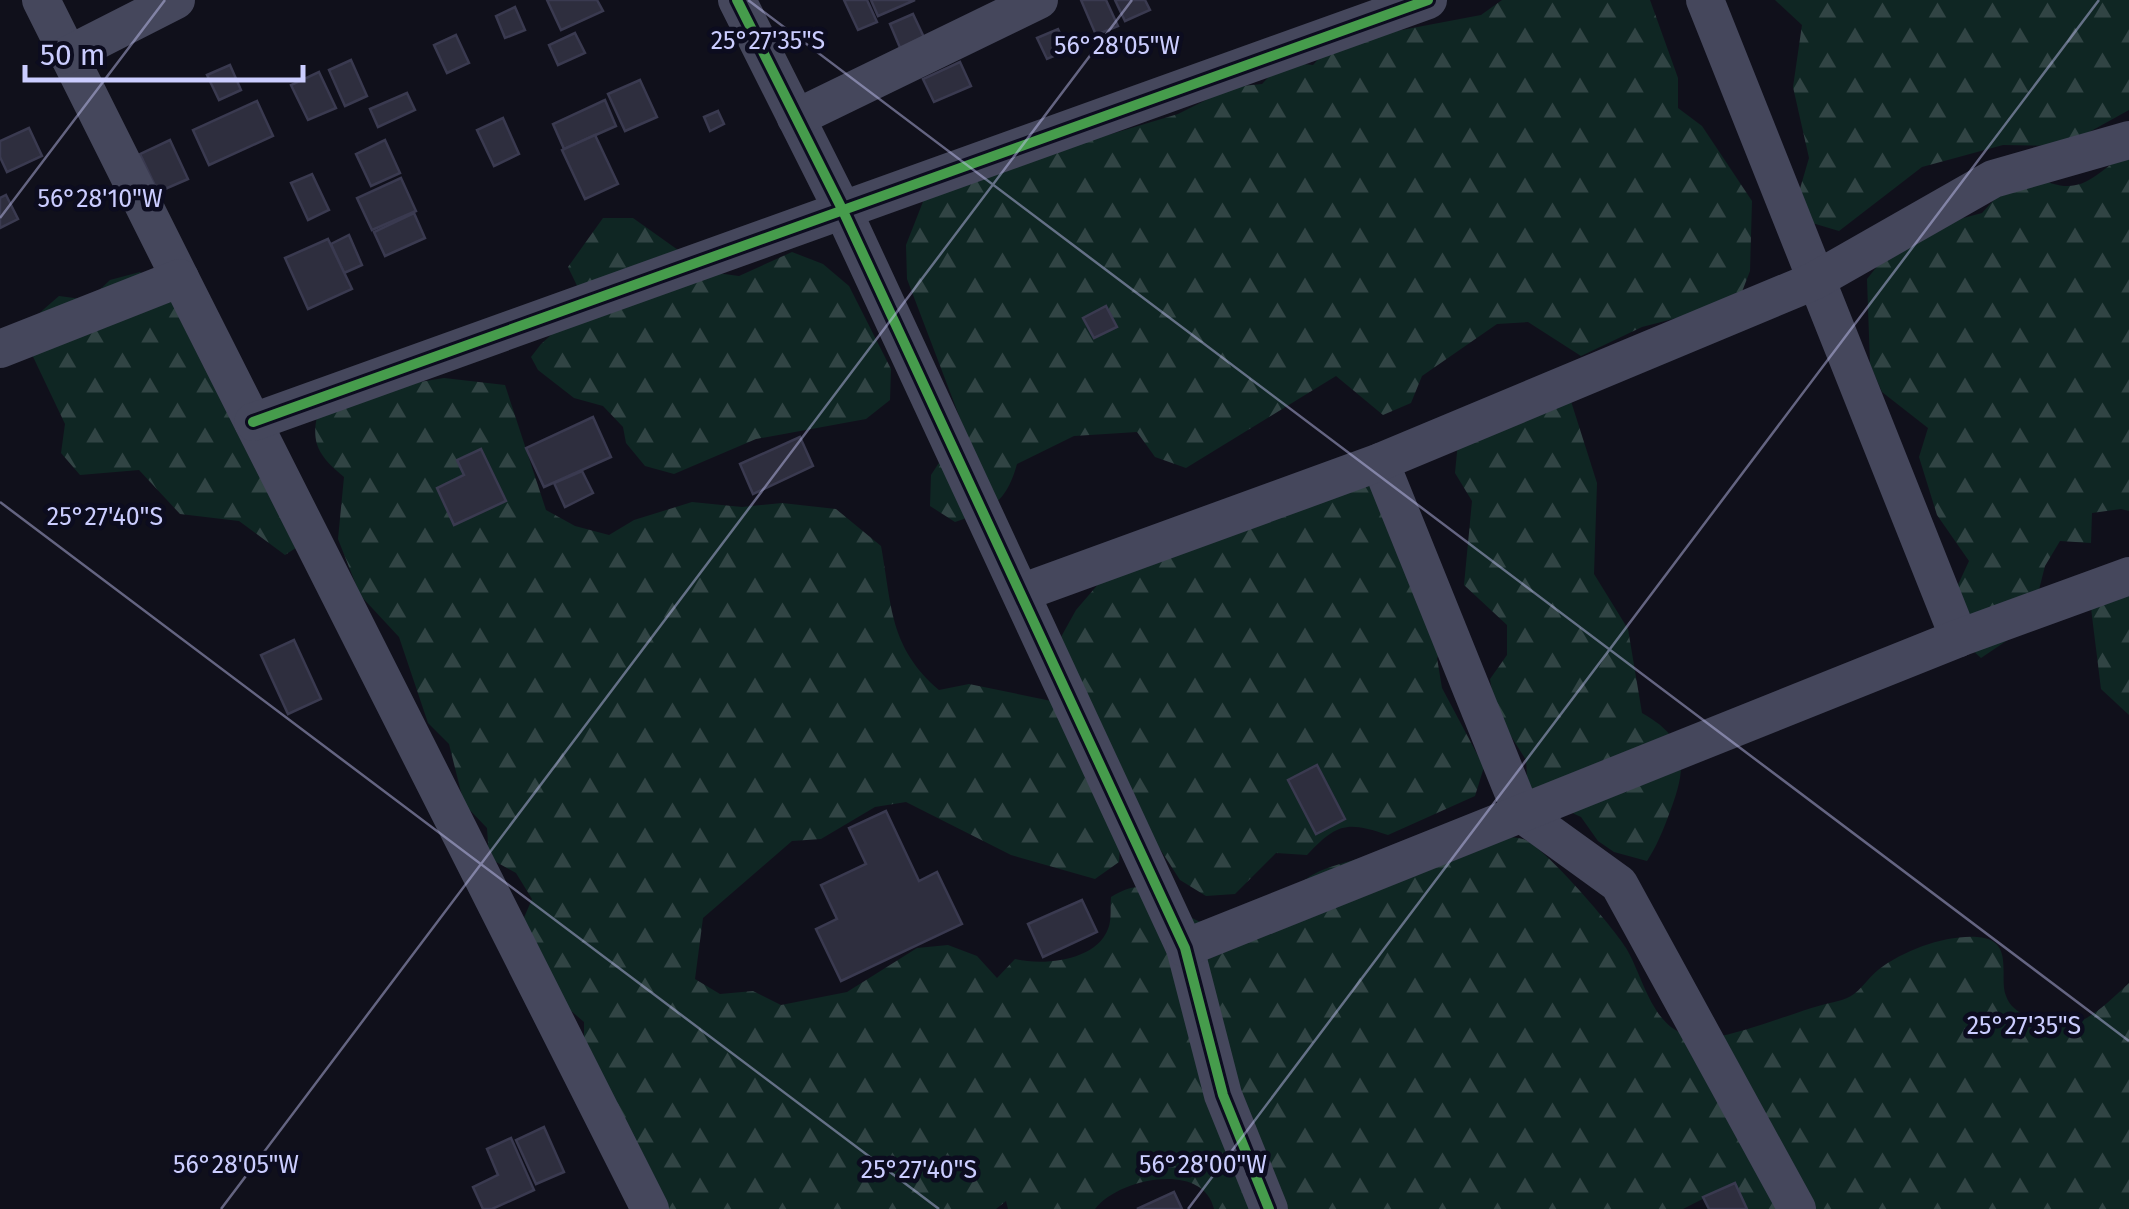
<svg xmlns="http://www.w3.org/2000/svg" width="2129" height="1209" font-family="'Fira Sans',sans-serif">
<defs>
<pattern id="forest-firs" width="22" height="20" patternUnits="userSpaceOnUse" patternTransform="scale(2.5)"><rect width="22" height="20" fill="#0f2623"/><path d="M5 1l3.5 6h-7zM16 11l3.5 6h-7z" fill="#314444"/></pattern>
</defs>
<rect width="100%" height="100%" fill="#10101b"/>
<!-- forest -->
<g fill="url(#forest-firs)">
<path d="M1502 0H1650L1678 78V108L1702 126 1752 201 1750 271 1738 302 1642 327 1581 356 1528 322 1497 324 1422 376 1411 403 1383 415 1336 376 1186 468 1155 457 1137 432 1074 436 1017 464C1006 503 992 509 955 522L930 506 931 475 963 426 907 279 906 245 928 189 1178 114 1232 87 1262 84 1283 62 1313 65 1333 43 1481 15Z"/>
<polygon points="1775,0 2129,0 2129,110 2064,146 2003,145 1922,167 1839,231 1809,222 1799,192 1809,158 1793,87 1802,25"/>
<path d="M2129 150V511L2121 509 2092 513 2091 543 2060 541 2045 566 2030 625 1981 658 1959 638 1944 615 1969 561 1937 515 1919 457 1928 428 1882 392 1870 364 1867 279 1922 210 1952 221 1982 213 2022 169C2076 201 2085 184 2129 150Z"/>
<polygon points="603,218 633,218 709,272 739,276 792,252 823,264 849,286 891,369 890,400 866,419 756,439 674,474 645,466 626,443 623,427 603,406 574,398 538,370 531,357 541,344 590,300 581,294 568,267"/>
<polygon points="140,272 185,303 311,538 285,555 239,521 180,514 139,470 80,475 61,453 65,424 27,344 36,316 59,296 89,300 110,280"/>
<path d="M444 378 505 385 546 510 575 526 609 535 634 520 692 502 742 507 782 503 836 509 881 546C892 606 889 647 939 690L969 684 1061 703 1121 830 1119 862 1095 879 1011 855 906 802 875 807 821 839 792 841 703 918 695 979 720 994 753 991 781 1005 847 992 917 948 948 945 977 956 997 978 1015 959C1043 966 1096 961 1108 929 1112 920 1110 907 1111 897 1154 870 1162 904 1196 920 1212 928 1239 921 1255 917 1278 910 1295 883 1316 873 1353 855 1485 829 1523 839 1543 845 1614 928 1626 948 1642 974 1651 1023 1684 1034 1691 1036 1706 1038 1714 1037 1740 1034 1788 1015 1815 1007 1826 1003 1841 1002 1851 996 1861 990 1869 977 1878 970 1904 950 1945 935 1977 937 2016 939 1998 978 2006 996 2010 1007 2017 1010 2026 1017 2067 1044 2099 1011 2129 983V1209H1747L1734 1183 1683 1209H1214C1203 1160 1117 1179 1095 1209H1008L1006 1201 996 1209H637L610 1171 584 1085V1022L541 985 520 927 532 899 516 873 489 858 487 828 464 804 449 744 428 723 399 637 360 595 338 539 344 477C312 451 310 437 322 398Z"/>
<path d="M1569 395 1597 483 1594 574 1628 629 1642 713C1692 741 1686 770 1668 817 1662 833 1656 847 1647 861L1614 852 1598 841 1581 817 1528 792 1526 760 1495 711 1490 679 1507 655V625L1464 585 1472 501 1455 473 1458 442Z"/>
<path d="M1353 474 1379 492 1460 631 1437 658 1442 688 1484 767 1475 796 1388 835C1347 821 1337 823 1307 855L1276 853 1235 894 1206 896 1180 880 1129 801 1091 720 1084 686 1061 663V637L1076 610 1118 561Z"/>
<polygon points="2129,570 2129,715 2101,689 2090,600"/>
</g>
<!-- building -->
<g fill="#2e2e3e" stroke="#3a3a50" stroke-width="2.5">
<polygon points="547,0 597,0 603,11 561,30"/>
<polygon points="844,0 867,0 877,22 858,30"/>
<polygon points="871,0 915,0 878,16"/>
<polygon points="1081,0 1106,0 1118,26 1096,35"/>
<polygon points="1115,0 1145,0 1150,10 1125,21"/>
<polygon points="515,7 525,30 505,38 496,16"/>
<polygon points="913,14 928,46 904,57 890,24"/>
<polygon points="1058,29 1068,50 1047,59 1037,38"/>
<polygon points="575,33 585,53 558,65 549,45"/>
<polygon points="456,35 469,63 447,73 434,45"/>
<polygon points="351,60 367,96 345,106 329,70"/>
<polygon points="960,62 971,86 934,102 923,79"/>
<polygon points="230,65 241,90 219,100 207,75"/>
<polygon points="319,72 336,108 308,120 291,85"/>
<polygon points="640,80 657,117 625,131 608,94"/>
<polygon points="407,93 415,110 378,127 370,109"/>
<polygon points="605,100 616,126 564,149 553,124"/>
<polygon points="257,101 273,136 209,165 193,130"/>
<polygon points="718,111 724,124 710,131 704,117"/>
<polygon points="503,118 519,154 494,166 477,130"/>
<polygon points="29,128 42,156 7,172 0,157 0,141"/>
<polygon points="595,135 618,184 585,199 562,150"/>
<polygon points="170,140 188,179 158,192 140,154"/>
<polygon points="385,140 400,173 371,186 356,154"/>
<polygon points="312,174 329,210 308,220 291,183"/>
<polygon points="401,178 416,211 372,230 357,198"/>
<polygon points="6,195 18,219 0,228 0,198"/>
<polygon points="414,213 425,238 385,256 374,232"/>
<polygon points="349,235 362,265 344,273 331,244"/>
<polygon points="328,239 352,289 308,309 285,258"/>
<polygon points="1106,306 1117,327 1094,338 1083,318"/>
<polygon points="593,417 611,457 544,487 526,448"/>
<polygon points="800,437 813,466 753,494 740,464"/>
<polygon points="481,449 506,501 454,525 437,488 464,475 457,460"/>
<polygon points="582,471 593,493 565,507 554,483"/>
<polygon points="294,640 321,699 288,714 261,655"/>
<polygon points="1317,765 1345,819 1316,834 1288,780"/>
<polygon points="886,811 919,881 937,872 962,924 841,981 816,929 837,919 821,885 866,864 849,828"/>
<polygon points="1082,900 1097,932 1043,957 1028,924"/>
<polygon points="544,1127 564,1172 536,1184 516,1140"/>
<polygon points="511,1138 534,1190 492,1209 483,1209 473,1187 498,1175 487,1149"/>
<polygon points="1735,1183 1747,1209 1709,1209 1703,1197"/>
<polygon points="1174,1192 1182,1209 1137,1209"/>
</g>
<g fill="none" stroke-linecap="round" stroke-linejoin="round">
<!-- street -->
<g stroke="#45475c" stroke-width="38">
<polyline points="41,0 180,278"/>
<polyline points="737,0 843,211 1185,948 1223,1095 1269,1209"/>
<polyline points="1705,0 1959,638"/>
<polyline points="68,55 176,0"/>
<polyline points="796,118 1039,0"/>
<polyline points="0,349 180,278 650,1209"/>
<polyline points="253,422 1428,0"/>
<polyline points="1380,462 1522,814 1619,884 1797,1209"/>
<polyline points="1021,593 1380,462 1814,281 1993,179 2129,140"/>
<polyline points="1185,948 1959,638 2129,576"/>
</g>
<!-- cycleway casing -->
<g stroke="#0c0c1f" stroke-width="16">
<g id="cycleway">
<polyline points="737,0 843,211 1185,948 1223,1095 1269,1209"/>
<polyline points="253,422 1428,0"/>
</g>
</g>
<!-- cycleway -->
<use href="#cycleway" stroke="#469c4c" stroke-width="10"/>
</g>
<!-- ticks -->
<path fill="none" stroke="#cbcdff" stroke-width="2.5" stroke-opacity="0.45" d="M748 0 2129 1041M0 218 165 0M0 502 939 1209M221 1209 1132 0M1188 1209 2099 0"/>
<g font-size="25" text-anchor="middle" fill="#cbcdff" stroke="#0c0c1f" stroke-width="9" stroke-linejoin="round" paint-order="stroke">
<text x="768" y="49">25°27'35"S</text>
<text x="1117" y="54">56°28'05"W</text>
<text x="100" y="207">56°28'10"W</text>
<text x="105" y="525">25°27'40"S</text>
<text x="2024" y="1034">25°27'35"S</text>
<text x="236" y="1173">56°28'05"W</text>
<text x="1203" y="1173">56°28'00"W</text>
<text x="919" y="1178">25°27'40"S</text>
</g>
<!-- scale -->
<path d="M25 65v15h278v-15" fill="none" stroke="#cbcdff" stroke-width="5"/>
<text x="40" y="65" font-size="30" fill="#cbcdff" stroke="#0c0c1f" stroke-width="8" paint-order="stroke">50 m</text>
</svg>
